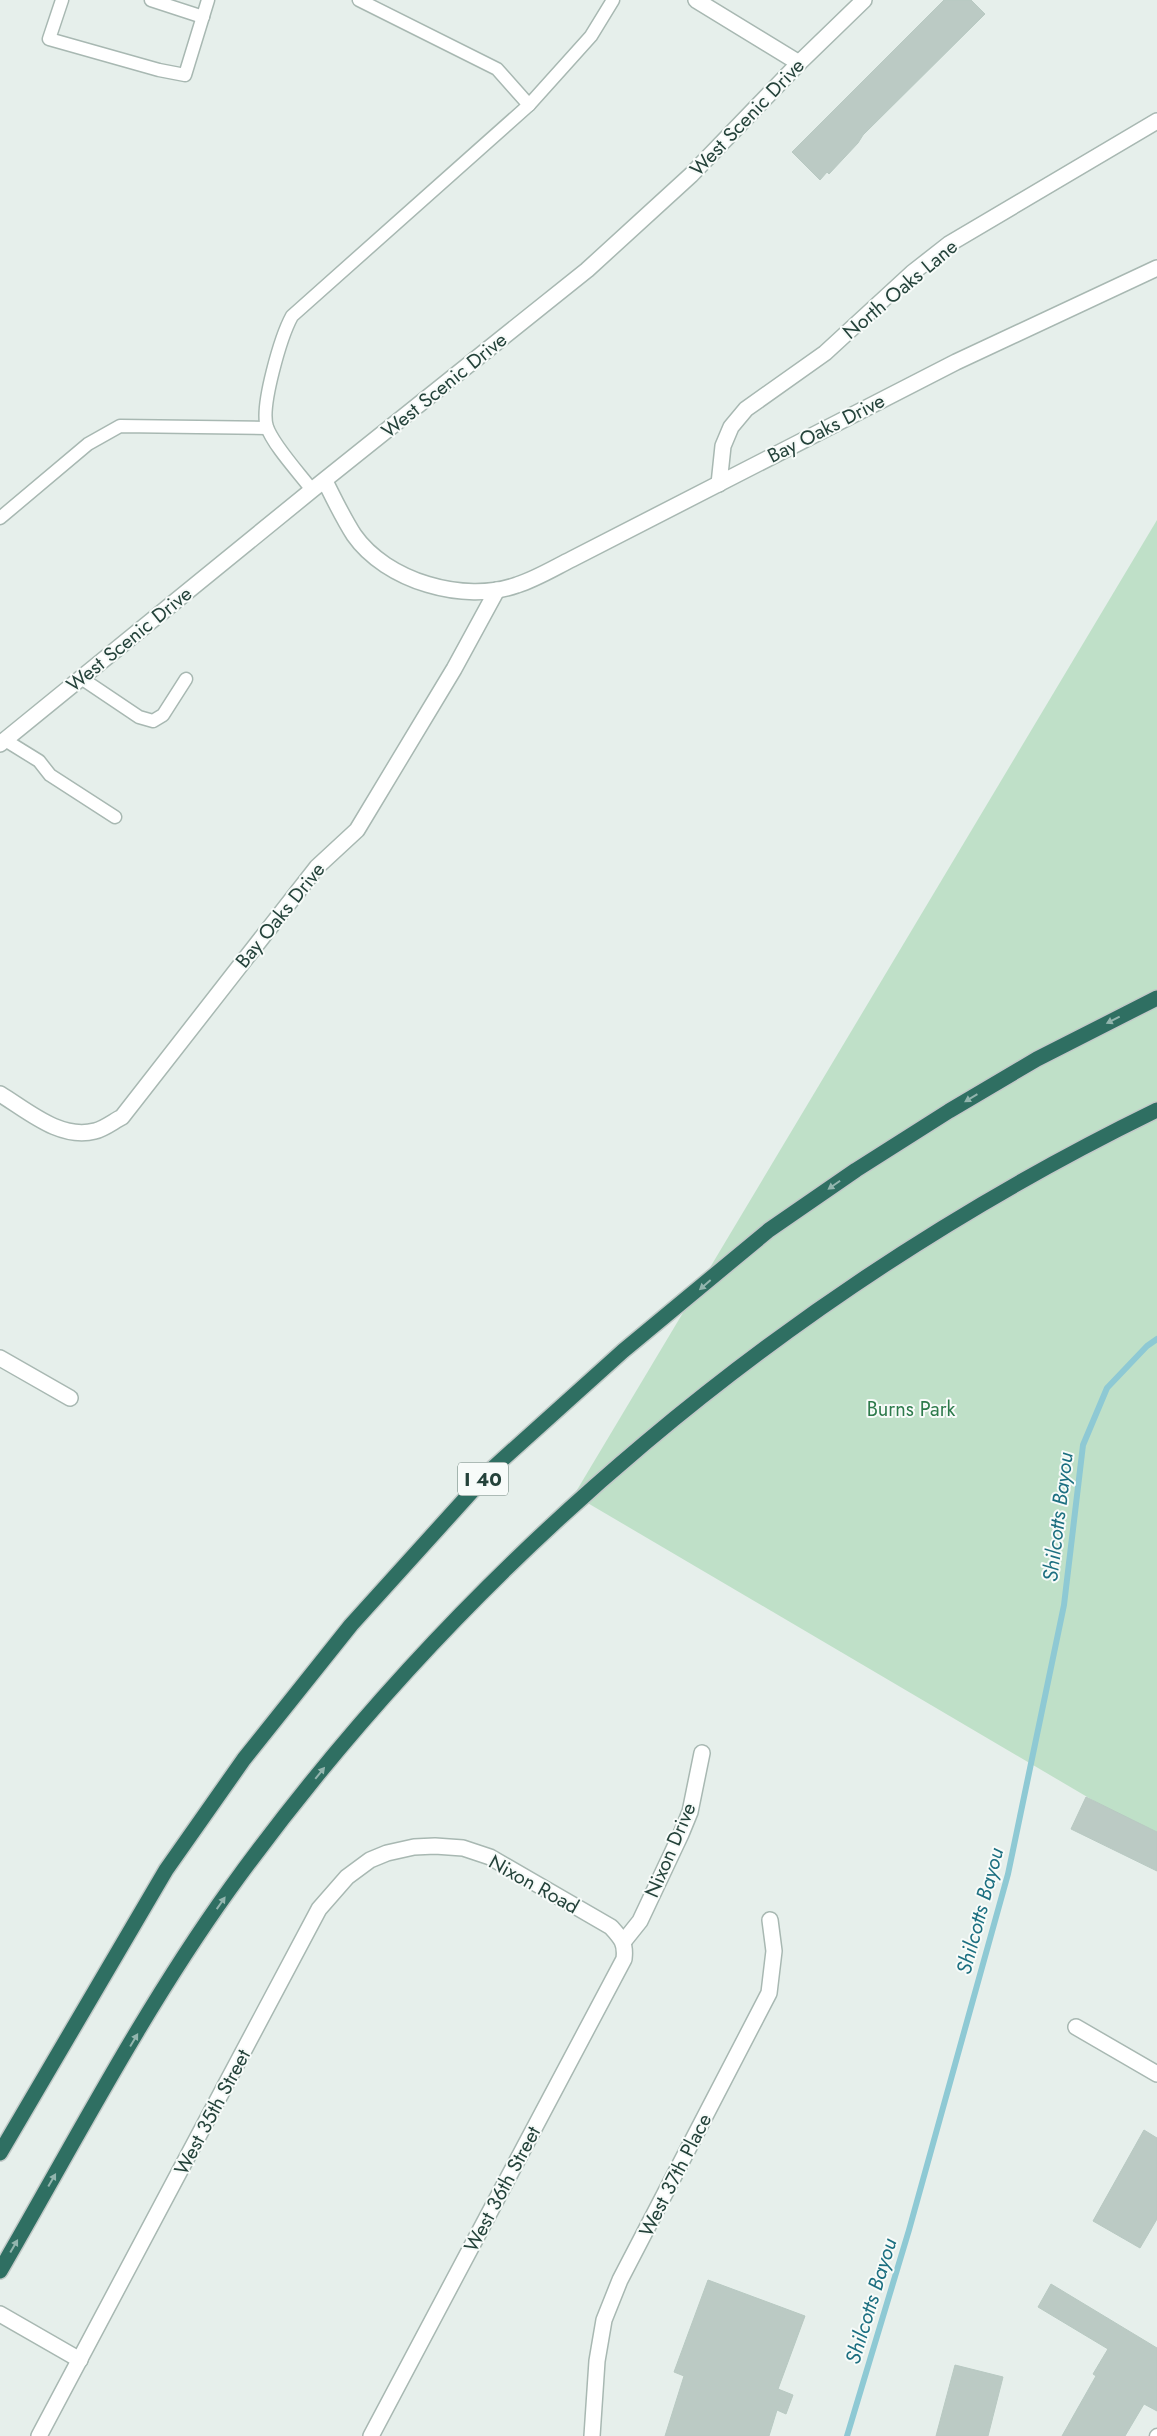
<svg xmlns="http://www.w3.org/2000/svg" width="1157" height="2436" font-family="Jost,sans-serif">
<rect width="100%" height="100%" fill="#e6efeb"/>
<!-- green -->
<polygon fill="#bfe0c8" points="1157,520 1157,1838 574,1495"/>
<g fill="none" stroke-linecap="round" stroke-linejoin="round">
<!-- stream -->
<polyline stroke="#8ec9d4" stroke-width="6" points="847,2436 909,2230 1008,1874 1064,1605 1083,1445 1107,1388 1147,1346 1157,1339"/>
</g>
<!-- building -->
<g fill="#bbcac4" stroke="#b8c9c2">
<polygon points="944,0 971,0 985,14 863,135 858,143 829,174 827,172 820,180 792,152"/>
<polygon points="1086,1797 1157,1832 1157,1871 1071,1829"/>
<polygon points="1144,2130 1157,2138 1157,2219 1140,2248 1093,2221"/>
<polygon points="708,2280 805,2316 778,2389 793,2395 786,2414 777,2410 769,2436 665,2436 684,2376 674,2372"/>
<polygon points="1051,2284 1157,2348 1157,2411 1144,2404 1125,2436 1062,2436 1096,2376 1093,2374 1108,2349 1038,2307"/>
<polygon points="955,2365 1003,2377 988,2436 936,2436"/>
</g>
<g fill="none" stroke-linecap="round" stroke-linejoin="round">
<!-- lane casing -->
<g stroke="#a8b8b2" stroke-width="15">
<g id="lane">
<polyline points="62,0 49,39 159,70 185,75 208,0"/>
<polyline points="151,0 203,17"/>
<polyline points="359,0 497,69 529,105"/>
<path d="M312 490C300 474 273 445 267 427 260 407 281 336 292 316L529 105 591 36 613 0"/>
<polyline points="0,518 88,444 120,426 267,428"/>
<polyline points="81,678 139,717 153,721 163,715 186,679"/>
<polyline points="5,740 39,761 50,775 115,817"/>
<polyline points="1156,2436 1157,2435"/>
</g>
</g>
<!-- street casing -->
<g stroke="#a8b8b2" stroke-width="18">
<g id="street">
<polyline points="696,0 799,63"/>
<path d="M325 481C334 499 343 518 354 535 386 581 464 604 517 585 536 579 554 568 572 559L956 362 1157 268"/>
<polyline points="719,484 723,446 731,427 746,409 825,353 912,273 949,244 1157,121"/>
<polyline points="0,744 312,490 587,270 691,175 799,63 864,0"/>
<path d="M0 1094C28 1111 60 1140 95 1131 104 1129 114 1121 122 1117L317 867 357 830 454 669 497 590"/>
<polyline points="0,1358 70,1398"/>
<polyline points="624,1941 640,1921 681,1834 690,1812 702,1753"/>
<polyline points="1076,2027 1157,2074"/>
<polyline points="0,2314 80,2360"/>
<path d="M39 2436 319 1909 347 1877 370 1860 387 1853 414 1847 435 1846 463 1848 490 1857 611 1927C621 1938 626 1943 624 1959L371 2436"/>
<polyline points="592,2436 597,2361 604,2320 620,2280 769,1993 774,1951 770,1920"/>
</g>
</g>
<!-- highway casing -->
<g stroke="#c2cac8" stroke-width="18">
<g id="highway">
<polyline points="0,2153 166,1870 244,1759 351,1625 493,1468 623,1351 769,1230 856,1170 949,1111 1037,1059 1157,998"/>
<path d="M0 2271C74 2143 143 2010 229 1890 468 1559 790 1289 1157 1110"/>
</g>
</g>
<!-- lane -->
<use href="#lane" stroke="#fff" stroke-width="12"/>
<!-- street -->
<use href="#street" stroke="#fff" stroke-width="15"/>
<!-- highway -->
<use href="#highway" stroke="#2f6f62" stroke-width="15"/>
</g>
<!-- one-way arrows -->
<defs><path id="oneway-solid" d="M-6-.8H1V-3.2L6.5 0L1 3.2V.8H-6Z" transform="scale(1.25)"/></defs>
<g fill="#93b5ae">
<use href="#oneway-solid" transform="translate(1113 1020) rotate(153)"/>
<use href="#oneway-solid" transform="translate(971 1098) rotate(149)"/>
<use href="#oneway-solid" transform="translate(834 1185) rotate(145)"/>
<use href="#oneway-solid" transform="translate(705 1285) rotate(139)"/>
<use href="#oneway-solid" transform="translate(320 1773) rotate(-51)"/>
<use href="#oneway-solid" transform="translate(221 1903) rotate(-55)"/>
<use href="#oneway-solid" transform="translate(134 2040) rotate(-59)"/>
<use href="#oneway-solid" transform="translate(52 2180) rotate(-60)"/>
<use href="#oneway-solid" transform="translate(14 2246) rotate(-60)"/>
</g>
<g text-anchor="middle" stroke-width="4" stroke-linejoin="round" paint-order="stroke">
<!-- shield labels -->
<rect fill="#f7fbf9" stroke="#637a73" stroke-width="1" x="458" y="1462.5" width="50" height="33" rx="4"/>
<g font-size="19" font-weight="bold" fill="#24423a">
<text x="483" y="1486">I 40</text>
</g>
<!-- street labels -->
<g font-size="20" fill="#24423a" stroke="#f7fbf9">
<text transform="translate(747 117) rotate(-46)" y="7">West Scenic Drive</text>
<text transform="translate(900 289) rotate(-40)" y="7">North Oaks Lane</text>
<text transform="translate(444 385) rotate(-39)" y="7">West Scenic Drive</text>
<text transform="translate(826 428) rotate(-27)" y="7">Bay Oaks Drive</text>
<text transform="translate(129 639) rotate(-39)" y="7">West Scenic Drive</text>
<text transform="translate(280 915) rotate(-51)" y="7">Bay Oaks Drive</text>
<text transform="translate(670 1850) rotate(-67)" y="7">Nixon Drive</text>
<text transform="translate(534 1884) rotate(29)" y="7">Nixon Road</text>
<text transform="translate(212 2112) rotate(-62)" y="7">West 35th Street</text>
<text transform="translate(675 2175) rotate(-63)" y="7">West 37th Place</text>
<text transform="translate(502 2189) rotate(-62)" y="7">West 36th Street</text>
</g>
<!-- park labels -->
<g font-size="20" fill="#2d7a4b" stroke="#f7fbf9">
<text x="911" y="1416">Burns Park</text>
</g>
<!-- water labels -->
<g font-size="21" font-style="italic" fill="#1c6f80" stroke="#f7fbf9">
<text transform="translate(1058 1517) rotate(-83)" y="7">Shilcotts Bayou</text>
<text transform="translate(980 1911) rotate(-75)" y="7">Shilcotts Bayou</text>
<text transform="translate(871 2301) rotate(-73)" y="7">Shilcotts Bayou</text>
</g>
</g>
</svg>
